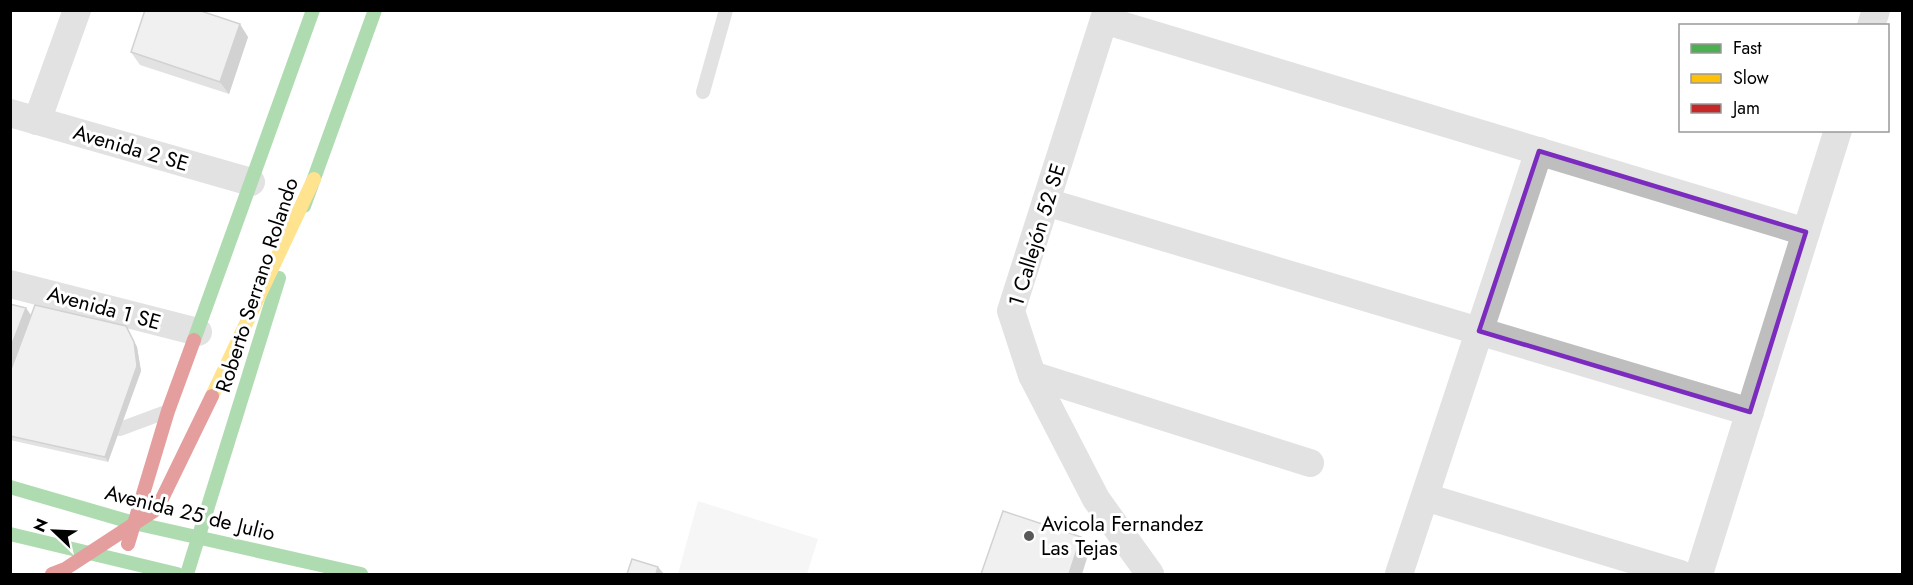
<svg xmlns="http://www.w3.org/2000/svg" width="1913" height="585" font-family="Jost,sans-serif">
<rect width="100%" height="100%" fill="#fff"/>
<!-- green -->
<polygon fill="#ebebeb" points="698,501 818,539 807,574 678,574"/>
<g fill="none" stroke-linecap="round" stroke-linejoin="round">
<!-- lane -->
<g stroke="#bebebe" stroke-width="14">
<polyline points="703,92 726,10"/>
<polyline points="120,429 163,413"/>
</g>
<!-- street -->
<g stroke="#bebebe" stroke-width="28">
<polyline points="1107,10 1011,311 1032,375 1096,499 1150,574"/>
<polyline points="1104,20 1806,232"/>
<polyline points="1871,26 1876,10"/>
<polyline points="10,113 251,182"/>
<polyline points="37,121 77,10"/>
<polyline points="1046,202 1750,412"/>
<polyline points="10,284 198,332"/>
<polyline points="1032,375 1310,463"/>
<polyline points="1425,497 1680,574"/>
<polyline points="1399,574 1539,151"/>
<polyline points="1699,574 1838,130"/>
</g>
<!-- fast -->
<g stroke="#4caf50" stroke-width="14">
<polyline points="304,206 375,10"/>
<polyline points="194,340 313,10"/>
<polyline points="10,487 134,523 361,574"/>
<polyline points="10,534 177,574"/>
<polyline points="187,574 279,278"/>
</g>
<!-- slow -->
<polyline stroke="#ffc107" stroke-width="14" points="212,396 314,179"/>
<!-- jam -->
<g stroke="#c62828" stroke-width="14">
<polyline points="128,544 168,411 194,340"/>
<polyline points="52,574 65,569 157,509 212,396"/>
</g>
</g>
<!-- wall -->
<g fill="#bfbfbf">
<polygon points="248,37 229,94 140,65 131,52"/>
<polygon points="10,304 26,308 31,315 129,331 137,347 141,371 108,462 10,440"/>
</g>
<!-- shaded-wall -->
<g fill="#9b9b9b">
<polygon points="240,24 248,37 229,94 220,82"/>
<polygon points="26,308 32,317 10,376 10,349"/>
<polygon points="126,326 137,347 141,371 108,462 105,457"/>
<polygon points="1081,537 1090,549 1082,574 1069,574"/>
<polygon points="658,567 664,574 656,574"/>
</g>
<!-- building -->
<g fill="#dedede" stroke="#9b9b9b" stroke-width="1.5">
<polygon points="145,10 198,10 240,24 220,82 131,52"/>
<polygon points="10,304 26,308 10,349"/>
<polygon points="35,305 126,326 134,342 137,366 105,457 10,436 10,372"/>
<polygon points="1003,511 1081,537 1069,574 981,574"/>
<polygon points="632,559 658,567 656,574 627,574"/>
</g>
<!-- marked area -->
<path d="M0 0H1913V585H0ZM1539 151 1806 232 1750 412 1479 331Z" fill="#fff" fill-opacity=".55" fill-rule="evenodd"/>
<path fill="none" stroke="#7b2cbf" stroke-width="4.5" stroke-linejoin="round" d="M1539 151 1806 232 1750 412 1479 331Z"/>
<!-- markers -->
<circle fill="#595959" stroke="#fff" stroke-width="2" cx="1029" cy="536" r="6"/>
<g text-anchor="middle" stroke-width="6" stroke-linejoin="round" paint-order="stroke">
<!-- street labels -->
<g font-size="21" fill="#000" stroke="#fff">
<text transform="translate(131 148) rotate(16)" y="7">Avenida 2 SE</text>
<text transform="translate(1037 235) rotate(-73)" y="7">1 Callejón 52 SE</text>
<text transform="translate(257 285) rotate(-72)" y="7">Roberto Serrano Rolando</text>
<text transform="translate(104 308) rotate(15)" y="7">Avenida 1 SE</text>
<text transform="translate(190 513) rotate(14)" y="7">Avenida 25 de Julio</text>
</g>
<!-- poi labels -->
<g font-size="21" fill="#000" stroke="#fff" text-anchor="start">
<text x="1041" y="531">Avicola Fernandez<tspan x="1041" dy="24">Las Tejas</tspan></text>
</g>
</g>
<!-- border -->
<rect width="1913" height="585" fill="none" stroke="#000000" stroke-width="24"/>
<!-- legend -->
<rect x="1679" y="24" width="210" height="108" fill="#ffffff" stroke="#999999" stroke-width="1.5"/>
<rect x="1691" y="44" width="30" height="9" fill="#4caf50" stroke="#999999" stroke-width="1.5"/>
<text x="1733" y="54" font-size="18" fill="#000000">Fast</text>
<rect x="1691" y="74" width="30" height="9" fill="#ffc107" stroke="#999999" stroke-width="1.5"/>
<text x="1733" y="84" font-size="18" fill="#000000">Slow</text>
<rect x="1691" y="104" width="30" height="9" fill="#c62828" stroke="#999999" stroke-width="1.5"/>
<text x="1733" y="114" font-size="18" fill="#000000">Jam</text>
<!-- north arrow -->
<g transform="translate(54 531) rotate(293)" stroke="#ffffff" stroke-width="4.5" paint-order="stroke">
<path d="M0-4.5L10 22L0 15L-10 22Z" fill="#000000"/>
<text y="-9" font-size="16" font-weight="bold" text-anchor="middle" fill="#000000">N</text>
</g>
</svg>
